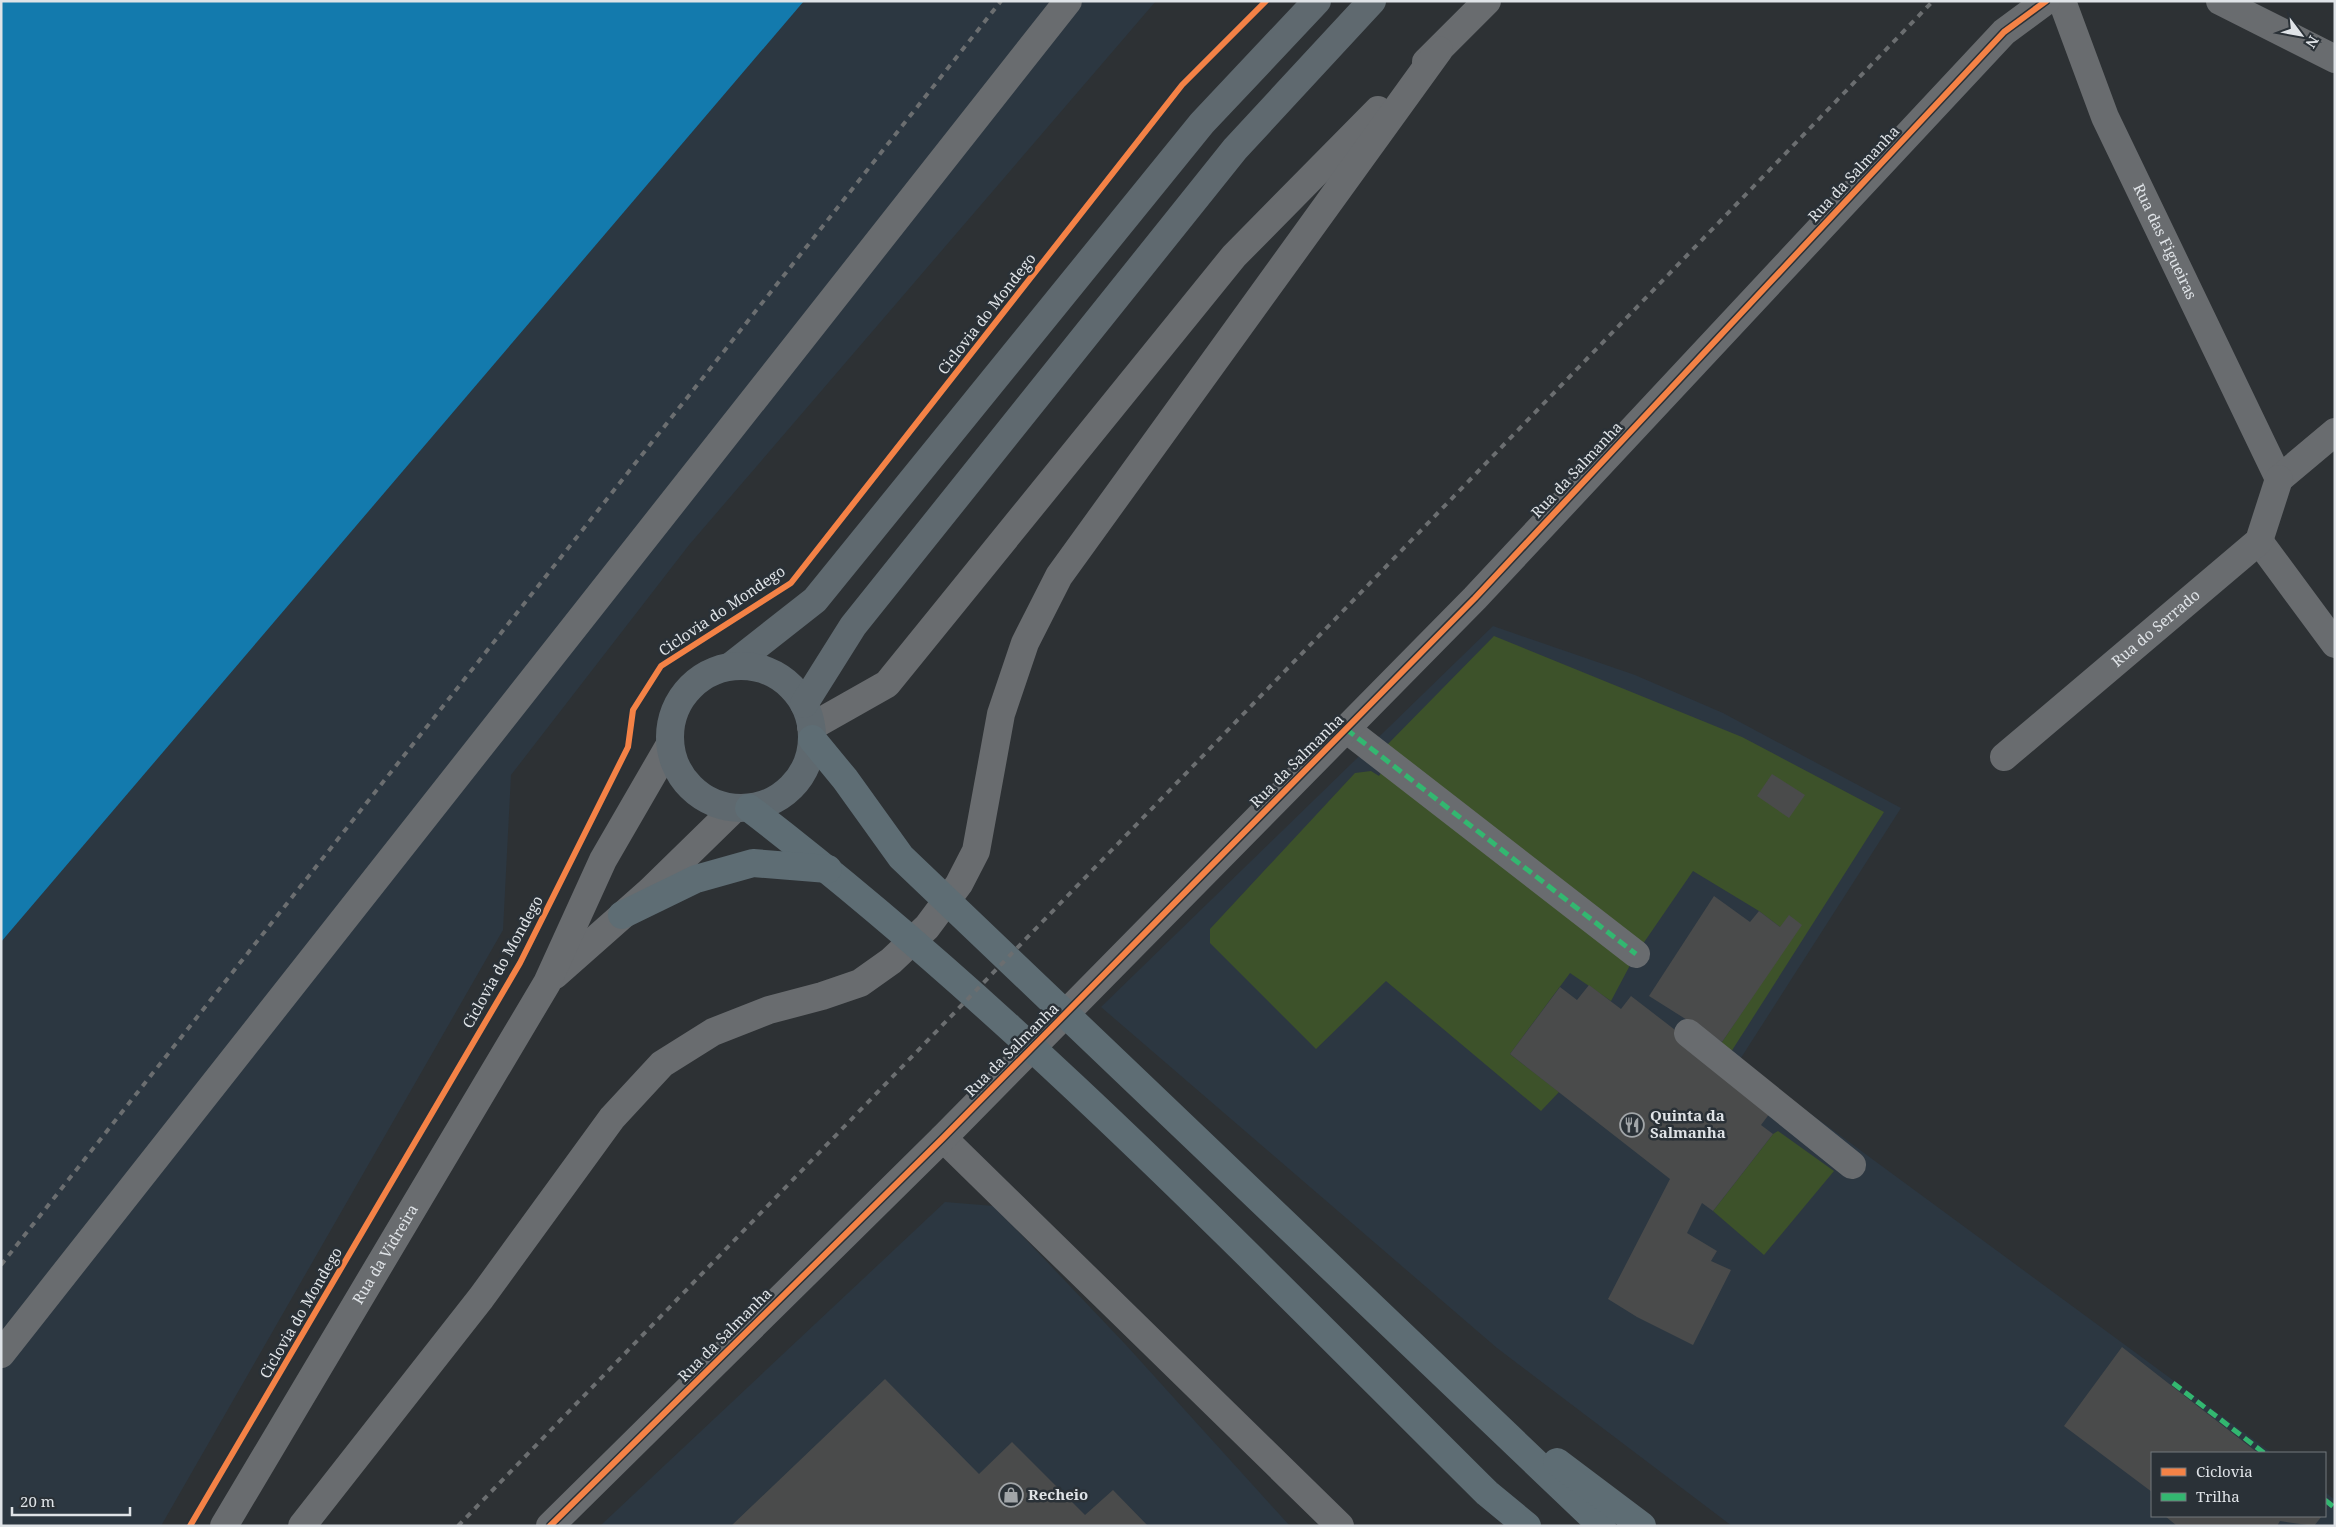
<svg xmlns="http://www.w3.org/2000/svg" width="2336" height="1527" font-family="'Noto Serif',serif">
<rect width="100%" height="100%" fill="#2d3134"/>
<!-- built -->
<g fill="#2c3741">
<polygon points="804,1 1156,1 689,545 511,775 503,930 161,1526 1,1526 1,942"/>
<polygon points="1493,626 1635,675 1723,713 1901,808 1739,1061 2272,1453 2152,1453 2152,1516 2325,1516 2325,1492 2335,1500 2335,1526 1732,1526 1497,1348 1101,1007"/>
<polygon points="945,1202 994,1206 1126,1345 1290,1526 600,1526"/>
</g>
<!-- green -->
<g fill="#3d522a">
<polygon points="1494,636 1742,737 1884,812 1731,1052 1722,1045 1722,1042 1787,945 1780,927 1759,911 1693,871 1636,954 1611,1001 1570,973 1510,1054 1559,1092 1541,1111 1386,981 1316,1049 1210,943 1210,929 1355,773 1371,771 1379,776 1394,753 1386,746"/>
<polygon points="1778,1131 1834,1171 1764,1255 1713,1211 1773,1134"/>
</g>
<!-- water -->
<polygon fill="#137aad" points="1,1 804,1 1,942"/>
<!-- building -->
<g fill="#4a4b4b">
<polygon points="1772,774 1805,795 1789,818 1757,796"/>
<polygon points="1714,896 1750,922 1759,911 1780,927 1789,915 1802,925 1722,1042 1649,996"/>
<polygon points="1589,985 1621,1009 1631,996 1718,1063 1770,1113 1761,1125 1773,1134 1713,1211 1702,1203 1687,1233 1717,1251 1711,1261 1731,1270 1693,1345 1637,1317 1608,1299 1670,1179 1510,1054 1560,987 1577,1000"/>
<polygon points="2122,1347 2159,1376 2258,1453 2152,1453 2152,1492 2064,1426"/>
<polygon points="885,1379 979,1474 1012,1442 1085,1515 1113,1490 1148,1526 731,1526"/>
<polygon points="2165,1516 2322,1516 2314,1526 2280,1521 2277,1526 2177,1526"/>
</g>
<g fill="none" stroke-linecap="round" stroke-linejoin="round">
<!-- minor -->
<g stroke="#696c6f" stroke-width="28">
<path id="s1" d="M2062 1 2105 117 2279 479"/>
<polyline points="2220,1 2335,59"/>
<polyline points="1426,62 1487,1"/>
<polyline points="2279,479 2335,432"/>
<polyline points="2259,541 2335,644"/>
<polyline points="811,727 887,684 1234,256 1378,110"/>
<polyline points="1346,729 1636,954"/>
<path id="s2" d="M2004 757 2259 541 2279 479"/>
<polyline points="555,975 650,891 735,808"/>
<polyline points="1688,1033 1852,1165"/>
<polyline points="943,1138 1340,1526"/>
<polyline points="1,1354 1068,1"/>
<path id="s3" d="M224 1526 547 983 603 860 669 746"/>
<polyline points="302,1526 481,1298 612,1118 662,1064 713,1032 769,1010 822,996 860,983 891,961 927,927 959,884 976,851 1001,714 1025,643 1059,576 1439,50"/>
<polyline points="550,1526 943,1138 1475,598 2004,32 2046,1"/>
</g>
<!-- major -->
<g stroke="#5f696f" stroke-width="28">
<polyline points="731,666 815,600 1202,123 1317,1"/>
<circle cx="741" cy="737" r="71"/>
<polyline points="804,704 853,626 1235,149 1372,1"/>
</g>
<!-- highway -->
<g stroke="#5e6d74" stroke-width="28">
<polyline points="812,739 845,779 901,857 1602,1526"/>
<path d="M749 808C1016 1013 1249 1257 1487 1493L1527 1526"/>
<polyline points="622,915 696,879 753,863 828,869"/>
<polyline points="1557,1462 1642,1526"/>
</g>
<!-- rail -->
<g stroke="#6b6e70" stroke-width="4" stroke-dasharray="6 6" stroke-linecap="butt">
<polyline points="1,1265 1001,1"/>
<polyline points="458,1526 1933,1"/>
</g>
<!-- quiet -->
<g stroke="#33b770" stroke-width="5" stroke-dasharray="10 5" stroke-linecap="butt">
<polyline points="1346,729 1636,954"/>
<polyline points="2173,1383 2264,1453"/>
<polyline points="2325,1500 2335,1508"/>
</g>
<!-- cycleway casing -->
<g stroke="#2a3137" stroke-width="9">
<g id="cycleway">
<polyline points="190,1526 520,963 628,747 633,710 661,666 791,583 1182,85 1266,1"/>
<polyline points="550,1526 943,1138 1475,598 2004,32 2046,1"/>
</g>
</g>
<!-- cycleway -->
<use href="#cycleway" stroke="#f48246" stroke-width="6"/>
</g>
<!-- icons -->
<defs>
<g id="restaurant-ring" transform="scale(1.25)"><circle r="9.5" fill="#2a3137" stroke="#a1a5a8" stroke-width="1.5"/><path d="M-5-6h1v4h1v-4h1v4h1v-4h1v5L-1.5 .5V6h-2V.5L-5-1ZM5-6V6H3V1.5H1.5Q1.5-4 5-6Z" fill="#a1a5a8"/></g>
<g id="shop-ring" transform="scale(1.25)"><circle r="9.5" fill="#2a3137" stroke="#a1a5a8" stroke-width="1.5"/><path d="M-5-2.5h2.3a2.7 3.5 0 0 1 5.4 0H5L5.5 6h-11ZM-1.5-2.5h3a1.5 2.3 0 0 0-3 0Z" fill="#a1a5a8"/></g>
</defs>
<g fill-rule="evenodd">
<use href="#restaurant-ring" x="1632" y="1125"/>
<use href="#shop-ring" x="1011" y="1495"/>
</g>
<g text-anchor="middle" stroke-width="5" stroke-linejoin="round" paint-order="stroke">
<!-- street labels -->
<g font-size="15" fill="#dfe3e7" stroke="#2a3137">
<text transform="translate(1854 174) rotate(-47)" y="5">Rua da Salmanha</text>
<text dy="5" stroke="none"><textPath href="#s1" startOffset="262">Rua das Figueiras</textPath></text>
<text transform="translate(987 314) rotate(-52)" y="5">Ciclovia do Mondego</text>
<text transform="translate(1577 470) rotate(-47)" y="5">Rua da Salmanha</text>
<text transform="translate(722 611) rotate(-34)" y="5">Ciclovia do Mondego</text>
<text dy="5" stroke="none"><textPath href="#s2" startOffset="199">Rua do Serrado</textPath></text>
<text transform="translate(1297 761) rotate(-45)" y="5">Rua da Salmanha</text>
<text transform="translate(503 962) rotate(-61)" y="5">Ciclovia do Mondego</text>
<text transform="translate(1012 1050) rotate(-45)" y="5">Rua da Salmanha</text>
<text dy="5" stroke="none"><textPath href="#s3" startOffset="316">Rua da Vidreira</textPath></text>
<text transform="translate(301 1313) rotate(-60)" y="5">Ciclovia do Mondego</text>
<text transform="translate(725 1335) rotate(-45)" y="5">Rua da Salmanha</text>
</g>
<!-- poi labels -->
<g font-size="15" font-weight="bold" fill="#dfe3e7" stroke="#2a3137" text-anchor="start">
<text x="1650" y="1121">Quinta da<tspan x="1650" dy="17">Salmanha</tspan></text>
<text x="1028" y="1500">Recheio</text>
</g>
</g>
<!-- border -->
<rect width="2336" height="1527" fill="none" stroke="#dfe3e7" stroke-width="5"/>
<!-- legend -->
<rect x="2151" y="1452" width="175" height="65" fill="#2a3137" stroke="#72787d"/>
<rect x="2161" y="1468" width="25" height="8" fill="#f48246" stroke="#72787d"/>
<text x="2196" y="1477" font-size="15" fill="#dfe3e7">Ciclovia</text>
<rect x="2161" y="1493" width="25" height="8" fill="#33b770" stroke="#72787d"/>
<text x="2196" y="1502" font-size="15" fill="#dfe3e7">Trilha</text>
<!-- north arrow -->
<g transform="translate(2301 35) rotate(122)" stroke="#2a3137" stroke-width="4" paint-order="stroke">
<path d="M0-4L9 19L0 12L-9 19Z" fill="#dfe3e7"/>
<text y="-8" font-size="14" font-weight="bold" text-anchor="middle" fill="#dfe3e7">N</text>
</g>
<!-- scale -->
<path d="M12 1507v8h118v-8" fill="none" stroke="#dfe3e7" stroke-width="2.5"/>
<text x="20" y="1507" font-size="15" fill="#dfe3e7" stroke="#2a3137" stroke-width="4" paint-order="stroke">20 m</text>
</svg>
